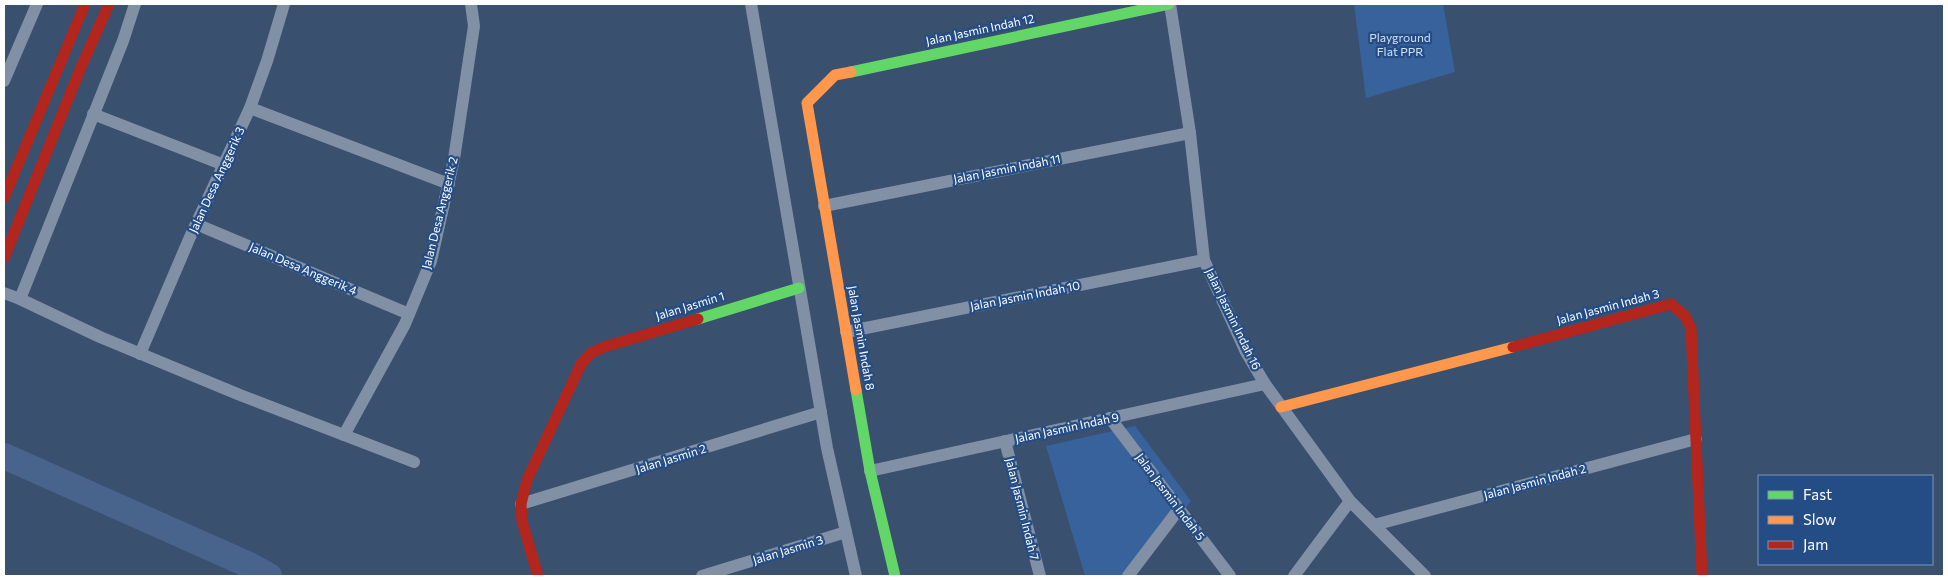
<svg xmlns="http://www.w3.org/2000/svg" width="1948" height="580" font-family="Commissioner,sans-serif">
<rect width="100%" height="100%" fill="#3a506f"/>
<!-- green -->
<g fill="#38629b">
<polygon points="1354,4 1443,4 1455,72 1366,98"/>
<polygon points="1135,426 1191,501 1135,576 1085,576 1046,446"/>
</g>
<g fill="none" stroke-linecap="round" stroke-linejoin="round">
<!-- river -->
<polyline stroke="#48638c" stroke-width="26" points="4,456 249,565 269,576"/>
<!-- street -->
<g stroke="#8190a5" stroke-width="12">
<polyline points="751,4 827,448 856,576"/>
<polyline points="1170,4 1190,133 1204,260 1246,352 1265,384 1350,501 1425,576"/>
<polyline points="4,81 37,4"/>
<polyline points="250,108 449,184"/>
<polyline points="93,114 224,165"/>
<polyline points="824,206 1190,133"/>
<polyline points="196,224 409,314"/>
<polyline points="4,293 20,299 100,337 240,395 414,462"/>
<polyline points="20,299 123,41 135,4"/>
<polyline points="846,332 1204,260"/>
<polyline points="140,354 190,237 250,108 267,61 284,4"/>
<polyline points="1110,418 1230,576"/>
<polyline points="344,435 405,324 431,261 454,159 474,26 471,4"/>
<polyline points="1005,441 1040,576"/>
<polyline points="870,471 1265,384"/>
<polyline points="521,504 821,412"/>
<polyline points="1374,525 1696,439"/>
<polyline points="702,576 846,532"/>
<polyline points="1128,576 1179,509"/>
<polyline points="1294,576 1350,501"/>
</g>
<!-- fast -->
<g stroke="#63d668" stroke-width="11">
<polyline points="851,72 1169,4"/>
<polyline points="698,319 799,288"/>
<polyline points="856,390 870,471 895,576"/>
</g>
<!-- slow -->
<g stroke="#ff974d" stroke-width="11">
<polyline points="851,72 835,75 807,103 856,390"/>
<polyline points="1281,407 1513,347"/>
</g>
<!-- jam -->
<g stroke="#b3261e" stroke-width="11">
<polyline points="4,198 85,4"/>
<polyline points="4,258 81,67 109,4"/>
<polyline points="1513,347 1671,304 1685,316 1691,328 1702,576"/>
<polyline points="538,576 522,521 521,504 527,480 581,364 591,353 604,347 698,319"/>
</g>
</g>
<g text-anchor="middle" stroke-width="4.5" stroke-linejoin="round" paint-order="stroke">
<!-- street labels -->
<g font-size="12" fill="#fff" stroke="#244c85">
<text transform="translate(980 30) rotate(-12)" y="4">Jalan Jasmin Indah 12</text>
<text transform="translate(1007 169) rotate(-11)" y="4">Jalan Jasmin Indah 11</text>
<text transform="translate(217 180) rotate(-65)" y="4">Jalan Desa Anggerik 3</text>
<text transform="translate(440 213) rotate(-76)" y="4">Jalan Desa Anggerik 2</text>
<text transform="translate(303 269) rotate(23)" y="4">Jalan Desa Anggerik 4</text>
<text transform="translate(1025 296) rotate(-11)" y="4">Jalan Jasmin Indah 10</text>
<text transform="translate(690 306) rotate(-17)" y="4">Jalan Jasmin 1</text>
<text transform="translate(1608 307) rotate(-15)" y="4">Jalan Jasmin Indah 3</text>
<text transform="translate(1233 319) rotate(64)" y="4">Jalan Jasmin Indah 16</text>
<text transform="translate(861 338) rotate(80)" y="4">Jalan Jasmin Indah 8</text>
<text transform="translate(1067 428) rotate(-12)" y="4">Jalan Jasmin Indah 9</text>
<text transform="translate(671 459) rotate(-17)" y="4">Jalan Jasmin 2</text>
<text transform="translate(1535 482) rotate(-15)" y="4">Jalan Jasmin Indah 2</text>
<text transform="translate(1170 497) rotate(53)" y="4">Jalan Jasmin Indah 5</text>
<text transform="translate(1022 509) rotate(76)" y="4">Jalan Jasmin Indah 7</text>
<text transform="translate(788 550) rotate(-17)" y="4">Jalan Jasmin 3</text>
</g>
<!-- park labels -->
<g font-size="12" fill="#d1e1f6" stroke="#244c85">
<text x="1400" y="42">Playground<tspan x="1400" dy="14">Flat PPR</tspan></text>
</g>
</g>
<!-- border -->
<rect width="1948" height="580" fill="none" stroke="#ffffff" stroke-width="10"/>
<!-- legend -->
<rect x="1758" y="475" width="175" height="90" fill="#244c85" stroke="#7c94b6"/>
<rect x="1768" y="491" width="25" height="8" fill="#63d668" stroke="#7c94b6"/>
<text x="1803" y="500" font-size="15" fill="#ffffff">Fast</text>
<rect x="1768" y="516" width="25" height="8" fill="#ff974d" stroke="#7c94b6"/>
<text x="1803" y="525" font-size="15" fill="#ffffff">Slow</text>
<rect x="1768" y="541" width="25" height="8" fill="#b3261e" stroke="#7c94b6"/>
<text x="1803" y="550" font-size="15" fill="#ffffff">Jam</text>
</svg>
